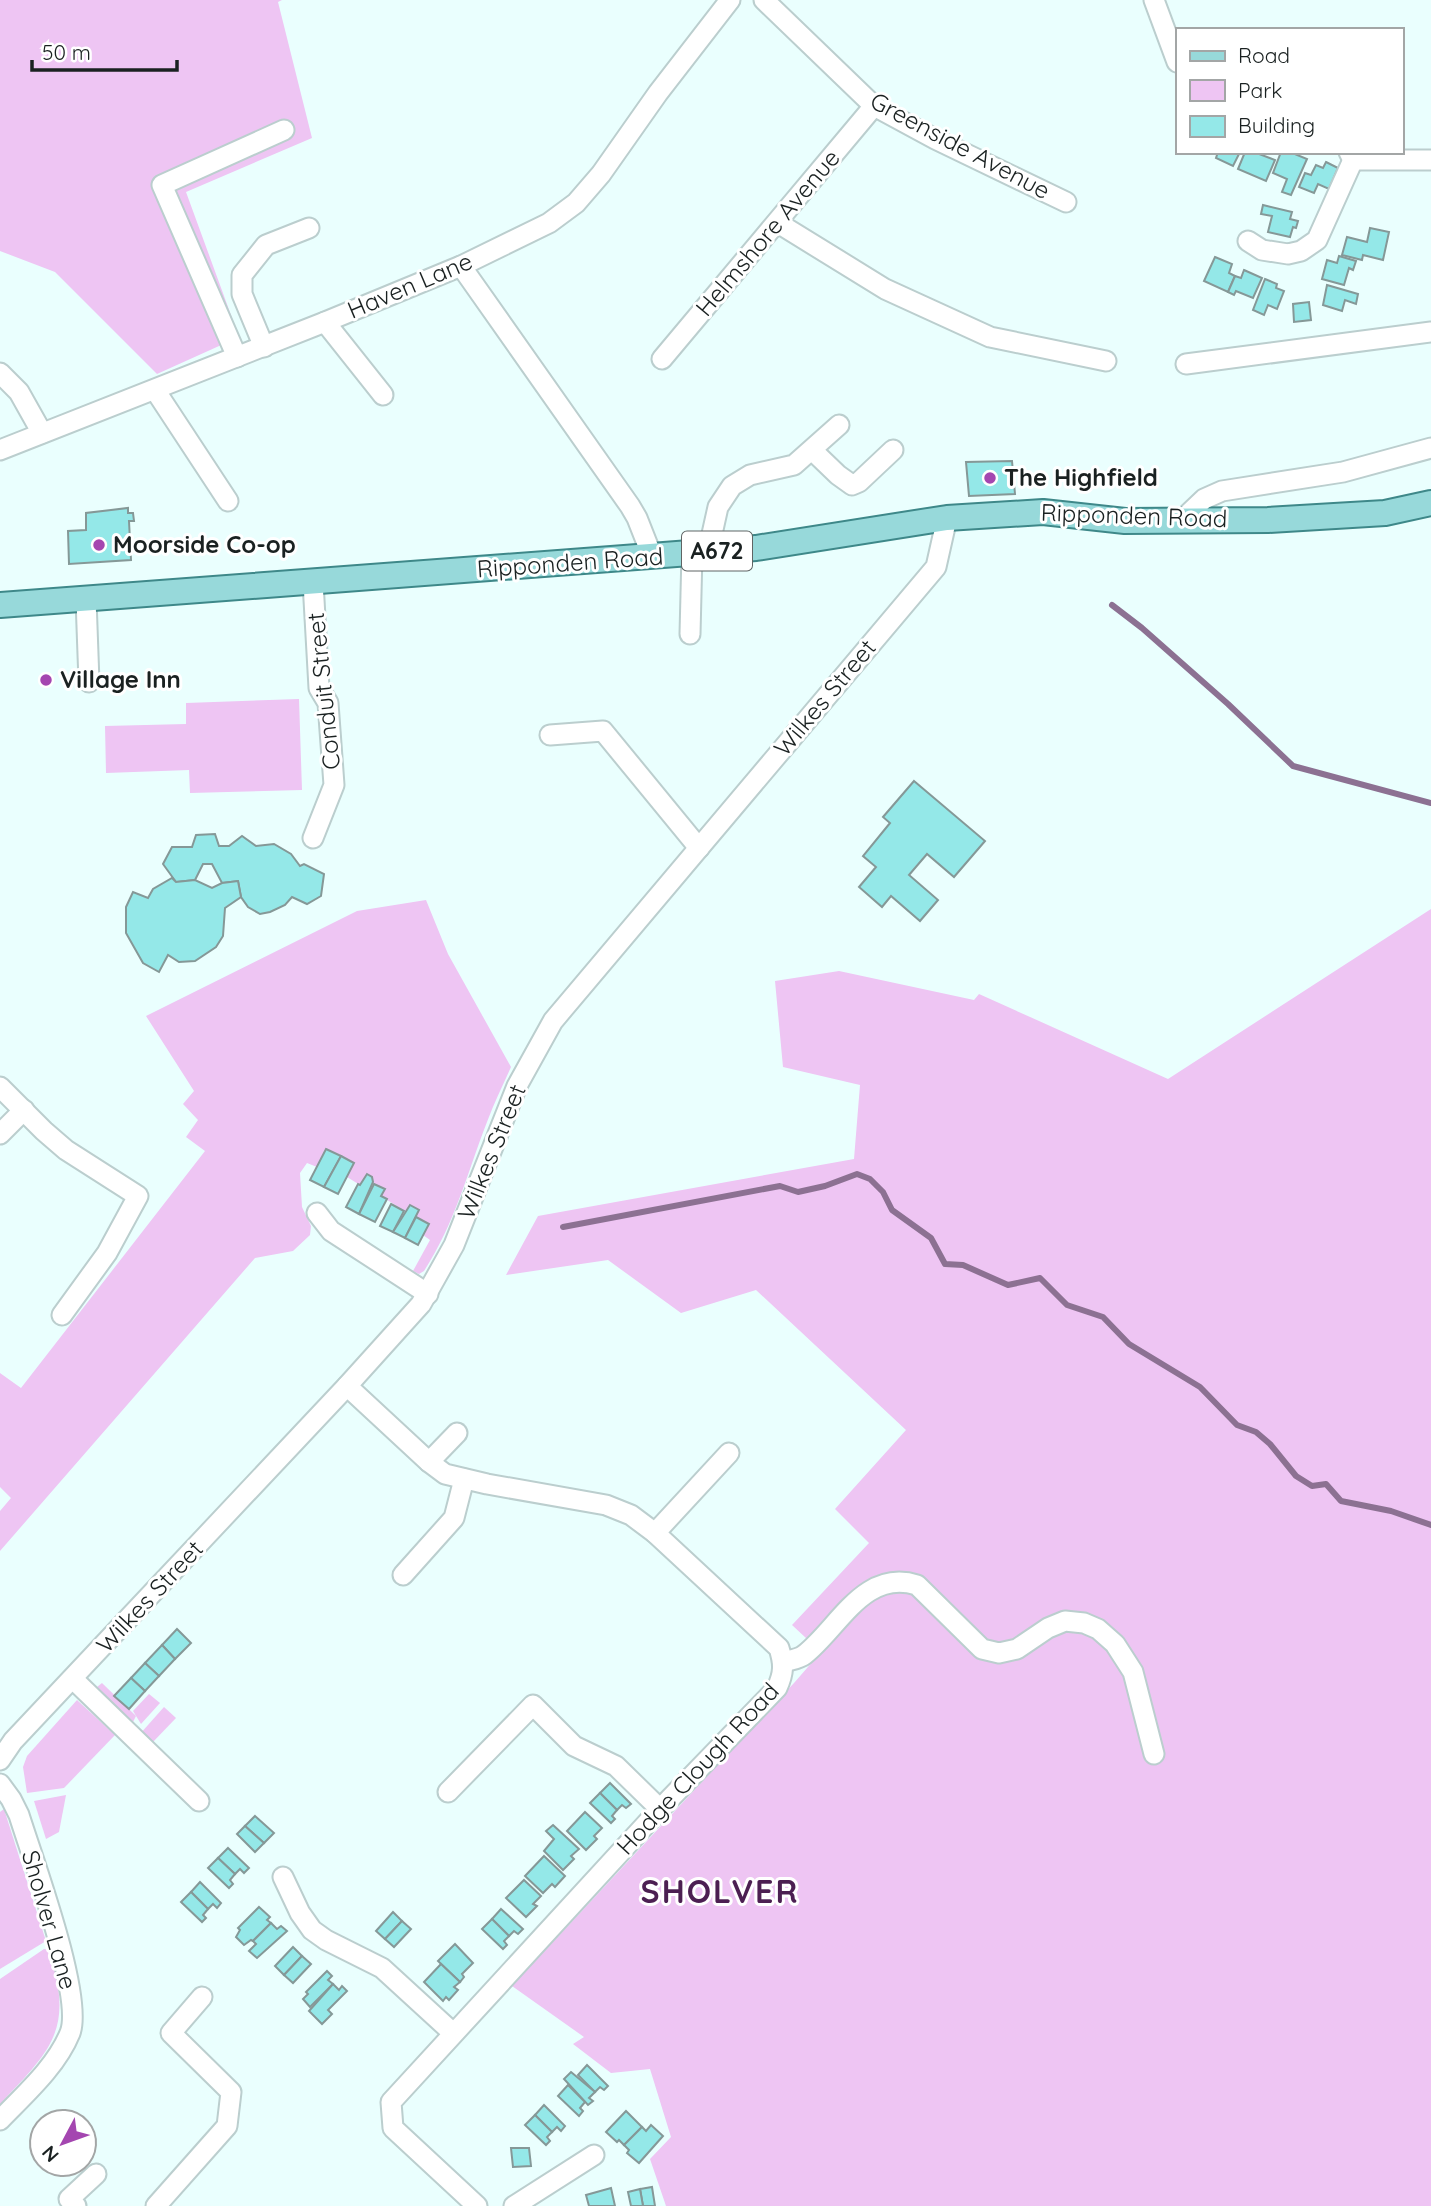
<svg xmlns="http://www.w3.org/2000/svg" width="1431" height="2206" font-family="Quicksand,sans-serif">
<rect width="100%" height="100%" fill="#eafffe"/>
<!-- green -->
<g fill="#eec5f3">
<polygon points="0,0 282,0 278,2 312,138 186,192 239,337 157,374 55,272 0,251"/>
<polygon points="299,699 302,790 190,793 189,770 106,773 105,726 186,724 186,703"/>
<path d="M426 900 448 954 511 1067C503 1085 494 1103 487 1122 466 1176 456 1221 424 1271L419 1274 413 1271 430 1240 423 1235 428 1224 416 1217 419 1210 410 1205 406 1212 381 1196 384 1189 374 1184 370 1191 373 1181 367 1174 360 1185 347 1177 353 1163 326 1149 317 1167 307 1163 300 1173 302 1207 311 1226 310 1235 293 1251 255 1258 0 1551V1511L11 1498 0 1487V1373L21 1388 205 1151 186 1137 198 1120 183 1104 194 1091 146 1016 357 911Z"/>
<polygon points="1431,909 1431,2206 666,2206 650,2159 671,2137 650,2069 611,2073 573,2044 584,2037 512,1986 794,1683 821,1652 792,1625 869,1543 835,1509 906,1430 756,1290 681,1313 608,1260 506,1275 538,1216 854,1159 860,1085 783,1067 775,981 839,971 974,1000 979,994 1168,1079"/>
<polygon points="102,1683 136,1716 133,1722 97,1687"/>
<polygon points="149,1694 160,1703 141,1724 133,1711"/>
<polygon points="77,1700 115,1735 64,1788 27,1793 23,1767 27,1756"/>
<polygon points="164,1707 176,1718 151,1744 140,1734"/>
<polygon points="66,1795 59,1832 46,1839 34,1801"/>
<polygon points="4,1809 46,1941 0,1969 0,1812"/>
<path d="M44 1949 49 1950C74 2029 53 2048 0 2104V1979Z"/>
</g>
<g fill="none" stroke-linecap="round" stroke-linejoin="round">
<!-- stream -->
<g stroke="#8c7192" stroke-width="6">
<polyline points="1112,605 1142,628 1228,704 1293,766 1431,803"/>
<polyline points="563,1227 780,1186 798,1192 825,1186 857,1174 870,1179 883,1192 892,1210 931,1238 945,1264 963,1265 1008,1285 1040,1278 1067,1305 1103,1317 1129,1344 1200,1387 1237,1425 1256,1432 1270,1444 1296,1476 1312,1486 1326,1484 1341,1501 1391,1511 1431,1525"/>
</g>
</g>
<!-- building -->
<g fill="#94e8e8" stroke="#859897" stroke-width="2">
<polygon points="1218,152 1240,152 1233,166 1216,158"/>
<polygon points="1245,152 1260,152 1259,154 1275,160 1266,181 1238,169"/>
<polygon points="1281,152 1290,152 1307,159 1291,195 1282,192 1287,179 1273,173"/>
<polygon points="1326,162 1338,168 1329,189 1318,184 1314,193 1299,187 1305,173 1311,175 1316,165 1323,168"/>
<polygon points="1263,205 1292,212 1290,219 1298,221 1296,228 1293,227 1290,237 1268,232 1272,216 1261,214"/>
<polygon points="1370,228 1389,232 1383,260 1363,255 1362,260 1342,255 1347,237 1367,242"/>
<polygon points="1339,256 1356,261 1353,270 1349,268 1344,285 1322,279 1327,260 1337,263"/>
<polygon points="1215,257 1232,264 1229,273 1235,276 1228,292 1204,281"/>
<polygon points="1244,270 1262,278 1253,298 1236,291 1234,295 1228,292 1235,276 1241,278"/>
<polygon points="1265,279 1277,284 1276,288 1284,291 1277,309 1268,305 1264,315 1253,310"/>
<polygon points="1327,285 1358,294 1356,304 1345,300 1342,311 1323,305"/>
<polygon points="1309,302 1311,320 1294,322 1293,304"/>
<polygon points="1012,461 1015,494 969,496 966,462"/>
<polygon points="128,508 128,513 133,513 134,521 129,521 131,560 69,564 68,531 86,530 86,513"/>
<polygon points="914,781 985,841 954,877 927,854 909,875 938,900 920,921 891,896 882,907 859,887 876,867 863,856 890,823 883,817"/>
<polygon points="215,834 219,846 229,846 242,836 256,846 274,844 291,854 300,866 304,864 324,874 321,896 307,904 292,897 285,905 270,912 260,914 248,907 241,897 238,881 222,883 212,864 203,864 195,880 176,882 163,864 172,847 192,847 196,835"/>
<polygon points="172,878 176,882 195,880 212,888 222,883 238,881 241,897 225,908 223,936 216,947 195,961 179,962 168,955 159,972 143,963 126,933 126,907 133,892 148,898 153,889"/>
<polygon points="326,1149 341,1156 324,1187 310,1180"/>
<polygon points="341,1156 354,1163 338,1194 324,1187"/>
<polygon points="367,1174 372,1177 373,1182 359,1214 346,1207 358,1184 360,1185"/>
<polygon points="374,1184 385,1189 381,1196 387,1199 375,1222 359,1214"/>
<polygon points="391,1204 404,1211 393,1232 380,1226"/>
<polygon points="410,1205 419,1210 405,1238 393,1232"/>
<polygon points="416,1217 429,1224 418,1245 405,1238"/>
<polygon points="177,1629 191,1643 175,1659 162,1645"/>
<polygon points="162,1645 175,1659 159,1676 145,1663"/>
<polygon points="145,1663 159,1676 145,1691 131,1678"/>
<polygon points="131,1678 145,1691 129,1709 114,1696"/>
<polygon points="610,1783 631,1804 626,1808 622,1805 617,1810 600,1793"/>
<polygon points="600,1793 617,1810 612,1816 615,1819 611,1823 590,1803"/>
<polygon points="585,1812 602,1828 594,1836 597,1839 586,1850 567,1831"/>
<polygon points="255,1816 274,1833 264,1843 245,1826"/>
<polygon points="553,1825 579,1849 571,1856 574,1859 563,1870 544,1851 554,1839 546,1831"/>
<polygon points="245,1826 264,1843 255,1852 237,1834"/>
<polygon points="228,1848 249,1868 244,1873 240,1869 235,1874 218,1858"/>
<polygon points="544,1856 565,1876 555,1887 552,1884 543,1893 525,1876"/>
<polygon points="218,1858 235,1874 230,1880 233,1884 229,1888 208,1868"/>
<polygon points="524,1880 541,1896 533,1904 537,1906 526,1917 506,1898"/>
<polygon points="200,1882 221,1903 217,1908 213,1904 208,1909 191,1892"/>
<polygon points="191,1892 208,1909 203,1915 206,1918 202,1922 181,1902"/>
<polygon points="259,1907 270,1917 267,1920 271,1923 253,1941 251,1940 244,1945 236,1937 240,1930 238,1928"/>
<polygon points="501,1909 523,1929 518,1934 514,1931 509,1936 492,1919"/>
<polygon points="393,1912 402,1921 385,1939 376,1931"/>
<polygon points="492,1919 509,1936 504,1941 507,1945 503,1949 482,1929"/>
<polygon points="402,1921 411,1929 394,1947 385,1939"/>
<polygon points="271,1923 277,1929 281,1926 287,1931 257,1958 249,1951 256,1944 253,1941"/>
<polygon points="455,1944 473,1963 462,1974 464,1977 460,1982 438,1961"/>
<polygon points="293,1947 302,1956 284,1975 275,1966"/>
<polygon points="302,1956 311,1964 293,1983 284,1975"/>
<polygon points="441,1964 460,1982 454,1987 458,1990 449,2000 446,1997 443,2001 424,1982"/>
<polygon points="327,1971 332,1976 328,1980 333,1984 310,2007 303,1999 308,1994 306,1992"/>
<polygon points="333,1984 339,1990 342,1986 347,1991 328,2010 332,2014 322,2024 309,2011"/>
<polygon points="587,2065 608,2086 604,2090 600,2087 595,2092 578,2075"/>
<polygon points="571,2072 595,2092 589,2098 593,2101 588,2105 564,2079"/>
<polygon points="568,2085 585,2102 580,2108 583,2111 579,2116 558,2096"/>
<polygon points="544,2105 565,2126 561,2131 557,2127 552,2132 535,2115"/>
<polygon points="626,2111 642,2127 624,2145 619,2140 617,2142 606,2132"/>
<polygon points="535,2115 552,2132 547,2137 550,2141 546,2145 525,2125"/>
<polygon points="651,2125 663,2136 639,2163 627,2153 629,2150 624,2145 642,2127 646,2131"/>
<polygon points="511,2148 529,2148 531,2166 513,2167"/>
<polygon points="652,2187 655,2206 643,2206 640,2189"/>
<polygon points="611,2188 615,2206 589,2206 586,2195"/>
<polygon points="640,2189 643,2206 631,2206 628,2192"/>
</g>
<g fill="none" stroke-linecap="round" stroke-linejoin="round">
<!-- minor casing -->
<g stroke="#bbcece" stroke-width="23">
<g id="minor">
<polyline points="764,0 874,106 935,139 1066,202"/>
<polyline points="1154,0 1177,62"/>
<polyline points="1349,152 1353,160 1431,160"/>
<polyline points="778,223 885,289 990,337 1106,361"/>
<polyline points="1248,241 1262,250 1288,254 1301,251 1317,240 1353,160"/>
<polyline points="461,266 630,506 637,518 652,556"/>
<polyline points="325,322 383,395"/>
<polyline points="264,347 242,294 242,275 266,245 309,228"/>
<polyline points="237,357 162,185 284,130"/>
<polyline points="662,359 874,106"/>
<polyline points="1186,364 1431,332"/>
<polyline points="0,373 19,392 42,433"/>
<polyline points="155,390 228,501"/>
<polyline points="0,450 325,322 461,266 549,223 576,203 601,174 658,93 730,0"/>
<polyline points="812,450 838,475 852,485 859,482 893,450"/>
<polyline points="1182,520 1204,499 1222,491 1343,472 1431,448"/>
<polyline points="708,552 718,507 732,486 750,475 794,465 839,425"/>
<polyline points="313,582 319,688 328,703 334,785 313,838"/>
<polyline points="86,599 89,682"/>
<polyline points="690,634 692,553"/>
<polyline points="550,735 603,731 699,848"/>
<polyline points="0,1087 44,1131 66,1150 138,1196 107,1253 62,1315"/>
<polyline points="0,1134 24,1110"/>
<polyline points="317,1213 331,1231 428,1294"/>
<path d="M347 1386 429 1462 445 1474 487 1484 606 1505 631 1515 655 1533 779 1648C784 1664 784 1673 777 1688L660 1809 391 2102 393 2128 477 2206"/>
<polyline points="429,1462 457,1433"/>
<polyline points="655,1533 729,1453"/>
<polyline points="403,1575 454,1518 464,1479"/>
<path d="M784 1662C790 1660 799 1659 804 1655 838 1629 864 1568 917 1585L982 1649 999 1653 1017 1649 1048 1628 1065 1621 1084 1623 1098 1629 1115 1644 1133 1672 1154 1754"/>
<polyline points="73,1679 199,1801"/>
<polyline points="0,1760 13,1741 347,1386 421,1304 454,1245 517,1086 553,1021 936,567 947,518"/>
<path d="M0 1784 11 1799 19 1815C32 1857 84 1997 70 2033 56 2067 25 2094 0 2120"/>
<polyline points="448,1792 533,1705 574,1746 616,1766 660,1809"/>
<polyline points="283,1877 300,1913 312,1930 326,1940 382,1968 453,2033"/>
<polyline points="76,2206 69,2199 96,2174"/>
<polyline points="156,2206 227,2126 231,2092 171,2033 202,1997"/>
<polyline points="514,2206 594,2155"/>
</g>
</g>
<!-- major casing -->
<g stroke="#3e8889" stroke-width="28">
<polyline id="major" points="0,605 756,548 947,518 1043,512 1125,521 1268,520 1385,513 1431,503"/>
</g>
<!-- minor -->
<use href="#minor" stroke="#fff" stroke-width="19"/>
<!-- major -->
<use href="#major" stroke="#97d9da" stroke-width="24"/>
</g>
<!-- markers -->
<g fill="#a446b0" stroke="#fff" stroke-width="2.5">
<circle cx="990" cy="478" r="7"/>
<circle cx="99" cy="545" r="7"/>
<circle cx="46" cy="680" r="7"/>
</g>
<g text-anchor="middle" stroke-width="6" stroke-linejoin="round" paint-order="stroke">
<!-- shield labels -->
<rect fill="#fff" stroke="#5f6464" stroke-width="2" x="682" y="531.5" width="70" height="39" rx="5"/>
<g font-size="23" font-weight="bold" fill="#1a2121">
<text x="717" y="559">A672</text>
</g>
<!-- street labels -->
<g font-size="24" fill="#1a2121" stroke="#fff">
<text transform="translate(960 146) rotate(28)" y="8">Greenside Avenue</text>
<text transform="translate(768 233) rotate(-50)" y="8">Helmshore Avenue</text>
<text transform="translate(410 286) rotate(-23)" y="8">Haven Lane</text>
<text transform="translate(1134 516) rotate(2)" y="8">Ripponden Road</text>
<text transform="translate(570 563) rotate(-4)" y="8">Ripponden Road</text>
<text transform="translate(324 691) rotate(-96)" y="8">Conduit Street</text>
<text transform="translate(825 698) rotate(-50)" y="8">Wilkes Street</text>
<text transform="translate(492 1152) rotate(-68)" y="8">Wilkes Street</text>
<text transform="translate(150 1597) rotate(-47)" y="8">Wilkes Street</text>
<text transform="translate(698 1769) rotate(-47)" y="8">Hodge Clough Road</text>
<text transform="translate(49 1920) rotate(74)" y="8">Sholver Lane</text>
</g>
<!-- poi labels -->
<g font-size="24" font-weight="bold" fill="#1a2121" stroke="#fff" text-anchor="start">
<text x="1004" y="486">The Highfield</text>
<text x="113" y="553">Moorside Co-op</text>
<text x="60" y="688">Village Inn</text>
</g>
<!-- district labels -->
<g font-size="32" font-weight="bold" letter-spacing="2" fill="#4c1f52" stroke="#fff">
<text x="720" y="1903">SHOLVER</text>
</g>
</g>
<!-- legend -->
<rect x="1176" y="28" width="228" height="126" fill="#ffffff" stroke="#a3a6a6" stroke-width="2"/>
<rect x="1190" y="51" width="35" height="10" fill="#97d9da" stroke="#a3a6a6" stroke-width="2"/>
<text x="1238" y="63" font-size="21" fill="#1a2121">Road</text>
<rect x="1190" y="80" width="35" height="21" fill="#eec5f3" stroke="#a3a6a6" stroke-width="2"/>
<text x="1238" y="98" font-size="21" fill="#1a2121">Park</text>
<rect x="1190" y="116" width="35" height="21" fill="#94e8e8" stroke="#a3a6a6" stroke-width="2"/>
<text x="1238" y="133" font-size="21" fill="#1a2121">Building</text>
<!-- north arrow -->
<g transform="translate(63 2143) rotate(229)"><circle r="33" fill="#ffffff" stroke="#a3a6a6" stroke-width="2"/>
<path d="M0-5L12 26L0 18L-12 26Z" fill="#a446b0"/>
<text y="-10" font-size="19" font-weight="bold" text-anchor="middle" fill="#1a2121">N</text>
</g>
<!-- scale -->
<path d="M32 60v10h145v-10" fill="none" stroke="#1a2121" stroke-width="3.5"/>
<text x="42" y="60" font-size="21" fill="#1a2121" stroke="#ffffff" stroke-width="5" paint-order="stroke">50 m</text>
</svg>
